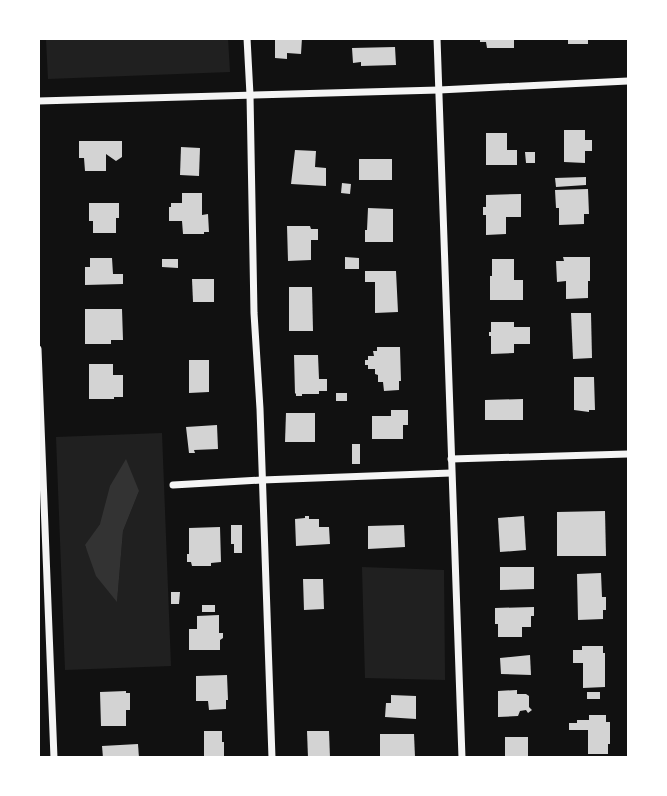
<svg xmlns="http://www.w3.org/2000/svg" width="667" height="796" font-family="Lato,sans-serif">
<rect width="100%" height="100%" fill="#111"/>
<!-- green -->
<g fill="#202020" fill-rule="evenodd">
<polygon points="46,39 228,39 230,72 48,79"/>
<path d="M162 433 171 666 65 670 56 437ZM139 491 123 531 117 601 85 546 100 524Z"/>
<polygon points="362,567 444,570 445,680 365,678"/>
</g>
<!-- water -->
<polygon fill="#333" points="126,459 139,491 123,531 117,602 96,576 85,545 100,524 110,486"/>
<!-- building -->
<g fill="#d3d3d3">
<polygon points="275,38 302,38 301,54 287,53 287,59 275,58"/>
<polygon points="480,38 514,38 514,48 487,48 486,42 480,42"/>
<rect x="568" y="38" width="20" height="6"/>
<polygon points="395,47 396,65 361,66 361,62 353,63 352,48"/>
<polygon points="564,130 585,130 585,140 592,140 592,151 585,151 585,163 564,162"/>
<polygon points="486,133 507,133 507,150 517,150 517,165 486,165"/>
<polygon points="79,141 122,141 122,157 116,161 106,154 106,171 85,171 84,158 79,158"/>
<polygon points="181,147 200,148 199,176 180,175"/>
<polygon points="295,150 316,151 315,167 326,168 326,186 291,184"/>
<polygon points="525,152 535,152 535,163 526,163"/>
<rect x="359" y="159" width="33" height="21"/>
<polygon points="586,177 586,185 556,187 555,178"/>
<polygon points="342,183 351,184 350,194 341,193"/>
<polygon points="588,189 589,214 584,214 584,224 559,225 559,208 556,208 555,190"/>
<polygon points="182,193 202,193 202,215 208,214 209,232 204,232 204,234 183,234 182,221 169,221 169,207 171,207 171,203 182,203"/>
<polygon points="521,194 521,217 506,217 506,234 486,235 486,215 483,215 483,207 486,207 486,195"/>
<polygon points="89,203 119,203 119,218 116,218 116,233 93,233 93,221 89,221"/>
<polygon points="368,208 393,209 393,242 365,242 365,230 367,230"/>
<polygon points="287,226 310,226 311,229 318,229 318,240 311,240 311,260 288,261"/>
<polygon points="345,257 359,258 359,269 345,269"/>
<polygon points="563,257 590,257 590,281 588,281 588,298 566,299 566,281 557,282 556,261 564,261"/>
<polygon points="90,258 112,258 113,274 123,274 123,284 85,285 85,267 90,267"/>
<polygon points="162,259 178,259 178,268 162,267"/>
<polygon points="492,259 514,259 514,280 523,280 523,300 490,300 490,276 492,276"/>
<polygon points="365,271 396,271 398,312 375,313 375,282 365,282"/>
<polygon points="192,279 214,279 214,302 193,302"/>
<polygon points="289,287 312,287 313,331 289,331"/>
<polygon points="85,309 122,309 123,340 111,340 111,344 85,344"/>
<polygon points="571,313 591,313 592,358 573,359"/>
<polygon points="491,322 514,322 514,327 530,327 530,344 514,344 514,353 491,354 491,336 489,336 489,332 491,332"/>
<polygon points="377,347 400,347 401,381 399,381 399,390 384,391 383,382 378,382 378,375 375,374 375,369 368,369 368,365 365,365 365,360 368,360 368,356 374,356 373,351 377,351"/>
<polygon points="294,355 318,355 319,379 327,379 327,391 319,391 319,394 302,394 302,396 296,396 296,393 295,394"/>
<polygon points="189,360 209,360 209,392 189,393"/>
<polygon points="89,364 113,364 113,375 123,375 123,397 114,397 114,399 89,399"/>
<polygon points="574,377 594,377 595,410 589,410 589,412 574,410"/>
<rect x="336" y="393" width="11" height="8"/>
<polygon points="523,399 523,420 485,420 485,400"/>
<polygon points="391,410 408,410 408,425 403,425 403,439 372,439 372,416 391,416"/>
<polygon points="286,413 315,413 315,442 285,442"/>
<polygon points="217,425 218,449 194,450 195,453 189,453 186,427"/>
<rect x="352" y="444" width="8" height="20"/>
<polygon points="605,511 606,556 557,556 557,512"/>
<polygon points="305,516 309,516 309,519 319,519 319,527 329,527 330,544 296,546 295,519 305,518"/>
<polygon points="524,516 526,550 500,552 498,518"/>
<polygon points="231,525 242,525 242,553 234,553 234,544 231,544"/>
<polygon points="404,525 405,547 368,549 368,526"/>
<polygon points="220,527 221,562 211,563 211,566 192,566 191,562 187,562 187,554 189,554 189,528"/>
<polygon points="500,567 534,567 534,589 500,590"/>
<polygon points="601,573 602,597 606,597 606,610 603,610 603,619 578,620 577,574"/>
<polygon points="303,579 323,579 324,609 304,610"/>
<polygon points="171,592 180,592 179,604 171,604"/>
<rect x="202" y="605" width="13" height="7"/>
<polygon points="534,607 534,616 531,616 531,627 522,627 522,637 498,637 498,624 495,624 495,608"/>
<polygon points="219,615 219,633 223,633 223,638 220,640 220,650 189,650 189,629 197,629 197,616"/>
<polygon points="582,646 603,646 603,653 605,653 605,687 583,688 583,663 573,663 573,650 582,650"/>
<polygon points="530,655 531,675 501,674 500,658"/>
<polygon points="227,675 228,700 226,700 226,709 209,710 208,701 196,701 196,676"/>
<polygon points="517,690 517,694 526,694 529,696 529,707 532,710 528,713 526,710 520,711 518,716 498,717 498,691"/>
<polygon points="126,691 126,693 130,693 130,710 126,710 126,726 101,726 100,692"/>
<rect x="587" y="692" width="13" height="7"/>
<polygon points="391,695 416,696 416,719 385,717 386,703 391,703"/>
<polygon points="589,715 606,715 606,722 610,722 610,744 608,744 608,754 588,754 588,730 569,730 569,723 577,723 577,720 589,720"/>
<polygon points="204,731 222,731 222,742 224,742 224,757 204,757"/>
<polygon points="307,731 329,731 330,758 308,758"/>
<polygon points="380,734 414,734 415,757 380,757"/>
<polygon points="505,737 528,737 528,758 505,756"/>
<polygon points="138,744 139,758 103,758 102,746"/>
</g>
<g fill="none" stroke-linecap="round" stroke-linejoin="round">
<!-- minor -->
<g stroke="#f5f5f5" stroke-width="7">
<polyline points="247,38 250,95 254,313 260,409 272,758"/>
<polyline points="437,38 462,758"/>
<polyline points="38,101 439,90 628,81"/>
<polyline points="38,349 54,758"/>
<polyline points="451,459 628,454"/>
<polyline points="173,485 262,480 451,473"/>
</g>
</g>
<!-- border -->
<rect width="667" height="796" fill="none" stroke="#ffffff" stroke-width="80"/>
</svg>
